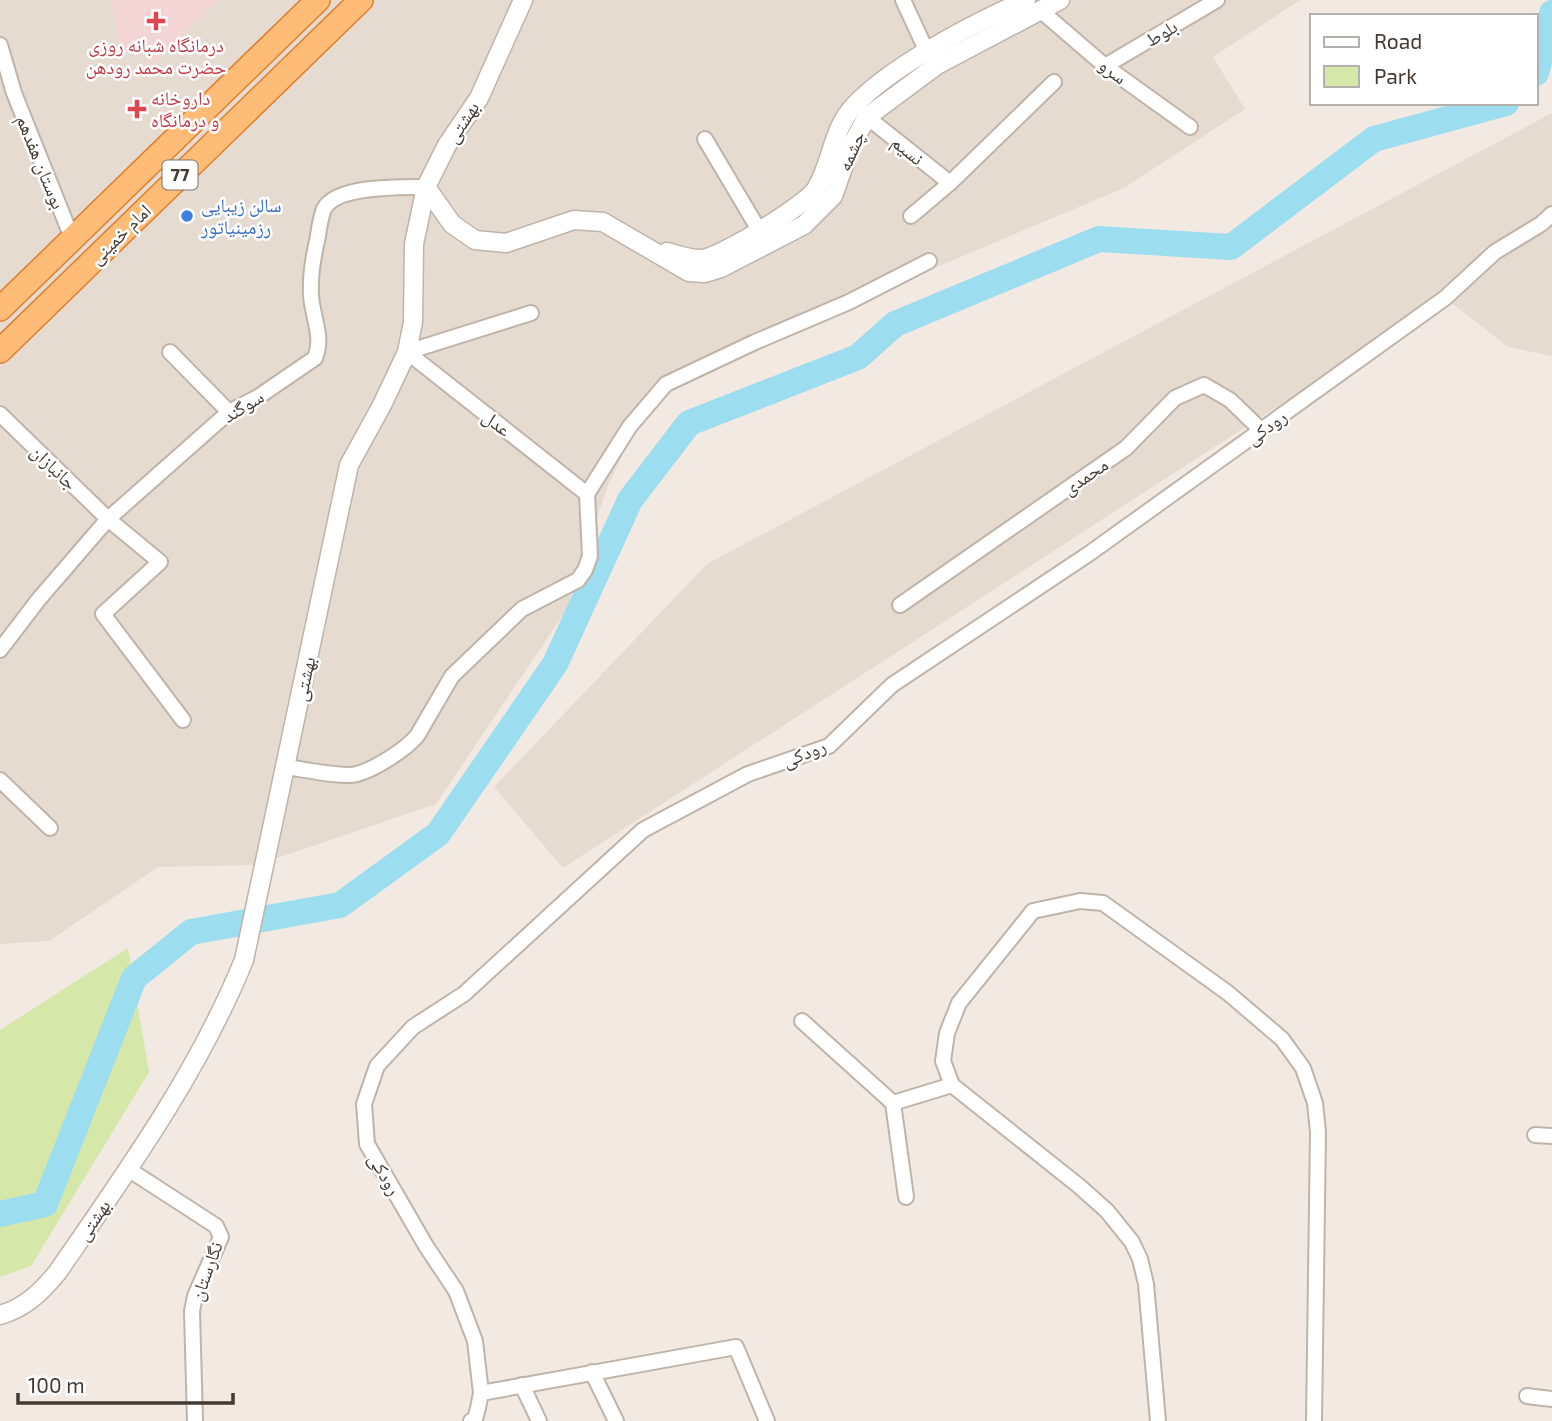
<svg xmlns="http://www.w3.org/2000/svg" width="1552" height="1421" font-family="'Exo 2','Noto Naskh Arabic',sans-serif">
<rect width="100%" height="100%" fill="#f2eae2"/>
<!-- residential -->
<g fill="#e6dbd0">
<polygon points="0,0 1300,0 1213,57 1245,109 1124,188 726,356 657,380 607,488 567,609 436,804 257,865 158,867 49,941 0,944"/>
<polygon points="1552,113 1552,356 1508,347 1445,298 563,868 494,787 707,564"/>
</g>
<!-- medical -->
<polygon fill="#f3d5d6" points="111,0 218,0 151,65 142,42 122,57"/>
<!-- green -->
<polygon fill="#d6e7aa" points="128,948 149,1072 31,1266 0,1277 0,1030"/>
<g fill="none" stroke-linecap="round" stroke-linejoin="round">
<!-- river -->
<g stroke="#9dddf0" stroke-width="26">
<polyline points="1536,73 1552,13"/>
<polyline points="0,1214 45,1204 134,978 191,932 340,905 438,834 555,664 630,500 689,423 858,357 895,324 1099,239 1231,247 1374,139 1506,103"/>
</g>
<!-- minor casing -->
<g stroke="#c0b3a8" stroke-width="18">
<g id="minor">
<polyline points="903,0 927,52"/>
<polyline points="1040,10 1105,66 1190,127"/>
<polyline points="0,45 14,93 72,238"/>
<polyline points="1105,66 1217,0"/>
<polyline points="867,117 950,183"/>
<polyline points="705,139 759,230"/>
<polyline points="911,216 950,183 1054,82"/>
<polyline points="170,352 229,412"/>
<polyline points="407,352 587,494"/>
<polyline points="407,352 531,313"/>
<polyline points="0,414 108,519 160,562 103,614 183,720"/>
<polyline points="900,605 1126,448 1175,398 1204,385 1230,400 1261,430"/>
<path d="M0 650 39 599 108 519 229 412 258 397 315 358C324 337 312 316 311 295 310 277 313 258 317 241 319 231 320 218 324 209 336 185 403 187 426 187"/>
<path d="M286 767C302 769 343 778 357 774 375 769 405 750 417 736L452 676 522 609 578 580 585 570 590 556 587 494 630 426 666 384 755 342 849 302 929 261"/>
<polyline points="0,780 50,828"/>
<polyline points="802,1021 893,1103 952,1085"/>
<polyline points="893,1103 906,1197"/>
<polyline points="1535,1135 1552,1136"/>
<polyline points="128,1169 216,1226 221,1237 195,1296 192,1311 195,1421"/>
<polyline points="592,1372 616,1421"/>
<polyline points="522,1385 539,1421"/>
<polyline points="481,1393 736,1347 767,1421"/>
<polyline points="1527,1396 1552,1399"/>
<polyline points="471,1421 475,1419 478,1408 481,1393 475,1341 456,1291 426,1246 367,1144 364,1104 377,1066 413,1027 464,994 643,830 748,774 829,746 892,685 1090,553 1445,298 1495,252 1541,224 1552,214"/>
<polyline points="1158,1421 1146,1284 1140,1259 1132,1242 1107,1211 1079,1186 952,1085 943,1061 947,1033 959,1003 1033,911 1080,901 1103,903 1228,993 1282,1039 1303,1068 1315,1103 1318,1132 1314,1421"/>
</g>
</g>
<!-- tertiary casing -->
<g stroke="#c0b3a8" stroke-width="21">
<g id="tertiary">
<polyline points="426,187 452,224 475,240 506,243 574,220 603,222 689,272 705,273 721,268 804,225 833,196 850,148 867,117 937,65 1060,0"/>
<path d="M667 252C678 255 691 260 703 259 722 256 806 205 816 189 832 163 832 129 854 106 892 65 975 23 1026 0"/>
<path d="M0 1315C25 1308 41 1292 57 1273 126 1173 198 1073 244 960L349 465 382 405 407 352 413 322 414 244 426 187 447 145 479 98 523 0"/>
</g>
</g>
<!-- trunk casing -->
<g stroke="#df7f2f" stroke-width="26">
<g id="trunk">
<polyline points="0,309 318,0"/>
<polyline points="0,351 361,0"/>
</g>
</g>
<!-- minor -->
<use href="#minor" stroke="#fff" stroke-width="14"/>
<!-- tertiary -->
<use href="#tertiary" stroke="#fff" stroke-width="18"/>
<!-- trunk -->
<use href="#trunk" stroke="#ffbc77" stroke-width="23"/>
</g>
<!-- markers -->
<g fill="#e0444e" stroke="#fff" stroke-width="2.5">
<path d="M152.5 10.5h7v7h7v7h-7v7h-7v-7h-7v-7h7z"/>
<path d="M133.5 98.5h7v7h7v7h-7v7h-7v-7h-7v-7h7z"/>
</g>
<circle fill="#3f7fe0" stroke="#fff" stroke-width="2.5" cx="187" cy="216" r="7"/>
<g text-anchor="middle" stroke-width="5" stroke-linejoin="round" paint-order="stroke">
<!-- shield labels -->
<rect fill="#fff" stroke="#7b7570" stroke-width="2" x="162.5" y="160.5" width="35" height="29" rx="5"/>
<g font-size="18" font-weight="bold" fill="#433a33">
<text x="180" y="181">77</text>
</g>
<!-- street labels -->
<g font-size="19" fill="#433a33" stroke="#fff">
<text transform="translate(1161 33) rotate(-31)" y="7">بلوط</text>
<text transform="translate(1113 71) rotate(37)" y="7">سرو</text>
<text transform="translate(462 122) rotate(-57)" y="7">بهشتی</text>
<text transform="translate(908 150) rotate(39)" y="7">نسیم</text>
<text transform="translate(851 151) rotate(-66)" y="7">چشمه</text>
<text transform="translate(41 162) rotate(68)" y="7">بوستان هفدهم</text>
<text transform="translate(120 234) rotate(-44)" y="7">امام خمینی</text>
<text transform="translate(243 406) rotate(-32)" y="7">سوگند</text>
<text transform="translate(497 423) rotate(38)" y="7">عدل</text>
<text transform="translate(1266 427) rotate(-36)" y="7">رودکی</text>
<text transform="translate(54 467) rotate(44)" y="7">جانبازان</text>
<text transform="translate(1085 476) rotate(-34)" y="7">محمدی</text>
<text transform="translate(304 679) rotate(-78)" y="7">بهشتی</text>
<text transform="translate(804 753) rotate(-22)" y="7">رودکی</text>
<text transform="translate(385 1174) rotate(60)" y="7">رودکی</text>
<text transform="translate(93 1220) rotate(-56)" y="7">بهشتی</text>
<text transform="translate(206 1271) rotate(-70)" y="7">نگارستان</text>
</g>
<!-- health labels -->
<g font-size="19" fill="#be3a42" stroke="#fff">
<text x="156" y="52">درمانگاه شبانه روزی<tspan x="156" dy="22">حضرت محمد رودهن</tspan></text>
<text x="151" y="105" text-anchor="start">داروخانه<tspan x="151" dy="22">و درمانگاه</tspan></text>
</g>
<!-- shop labels -->
<g font-size="19" fill="#366cbe" stroke="#fff" text-anchor="start">
<text x="201" y="212">سالن زیبایی<tspan x="201" dy="22">رزمینیاتور</tspan></text>
</g>
</g>
<!-- legend -->
<rect x="1310" y="14" width="228" height="91" fill="#ffffff" stroke="#b4b0ad" stroke-width="2"/>
<rect x="1324" y="37" width="35" height="10" fill="#ffffff" stroke="#b4b0ad" stroke-width="2"/>
<text x="1374" y="49" font-size="21" fill="#433a33">Road</text>
<rect x="1324" y="66" width="35" height="21" fill="#d6e7aa" stroke="#b4b0ad" stroke-width="2"/>
<text x="1374" y="84" font-size="21" fill="#433a33">Park</text>
<!-- scale -->
<path d="M18 1393v10h215v-10" fill="none" stroke="#433a33" stroke-width="3.5"/>
<text x="28" y="1393" font-size="21" fill="#433a33" stroke="#ffffff" stroke-width="5" paint-order="stroke">100 m</text>
</svg>
